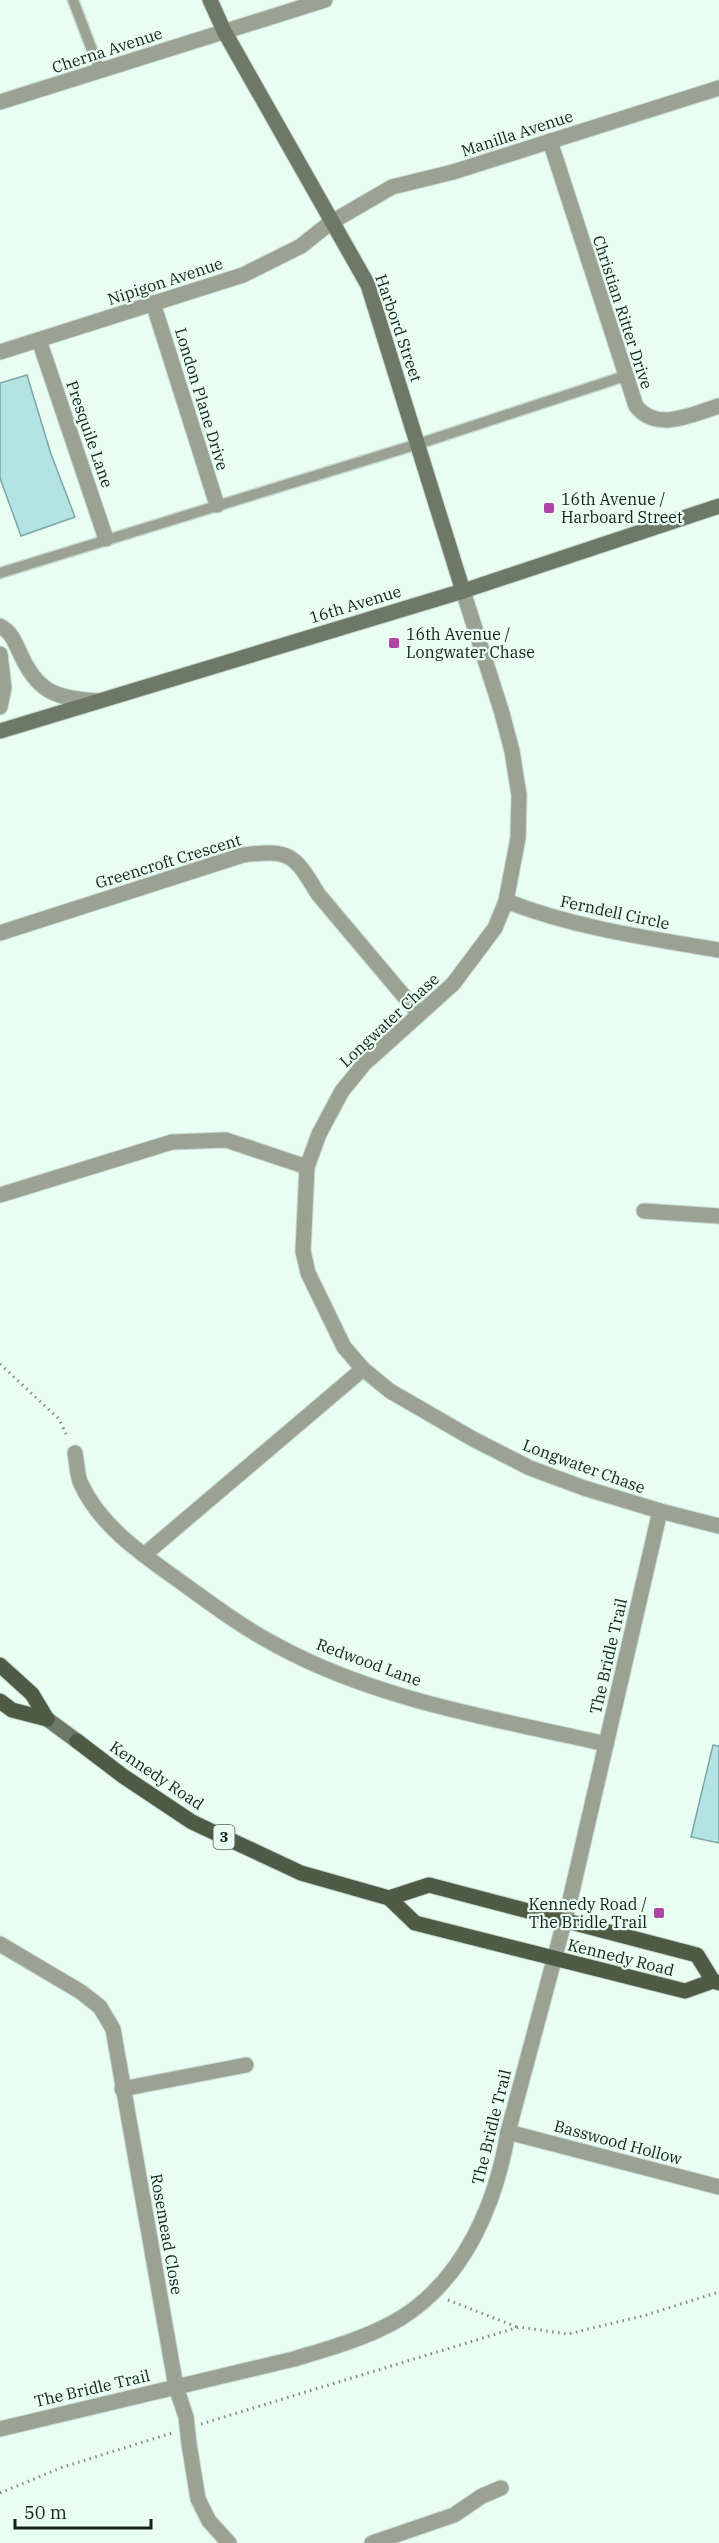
<svg xmlns="http://www.w3.org/2000/svg" width="719" height="2543" font-family="'IBM Plex Serif',serif">
<rect width="100%" height="100%" fill="#e9fef2"/>
<!-- building -->
<g fill="#b3e3e3" stroke="#7da6a6" stroke-width="1.5">
<polygon points="27,375 51,454 75,517 21,536 0,478 0,383"/>
<polygon points="713,1745 719,1746 719,1843 691,1837"/>
</g>
<g fill="none" stroke-linecap="round" stroke-linejoin="round">
<!-- lane casing -->
<g stroke="#c7dacf" stroke-width="13">
<g id="lane">
<polyline points="73,0 100,71"/>
<polyline points="0,573 418,444 625,376"/>
</g>
</g>
<!-- street casing -->
<g stroke="#c7dacf" stroke-width="17">
<g id="street">
<polyline points="0,102 325,0"/>
<path d="M550 141 636 406C657 433 692 414 719 406"/>
<polyline points="153,303 217,505"/>
<polyline points="39,340 106,539"/>
<polyline points="0,352 243,275 301,246 330,223 392,187 453,172 719,88"/>
<polyline points="463,591 502,713 512,751 519,795 518,838 506,901 495,928 453,984 364,1064 342,1091 319,1134 307,1167 303,1251 308,1273 344,1347 363,1369 390,1391 473,1439 530,1468 584,1488 660,1511 719,1526"/>
<path d="M0 626C11 632 14 640 19 651 37 692 54 698 97 701"/>
<polyline points="0,654 4,688 0,707"/>
<path d="M506 901C575 928 647 938 719 950"/>
<path d="M0 933 243 855C290 849 294 854 318 894L419 1014"/>
<polyline points="0,1195 172,1142 226,1140 307,1167"/>
<polyline points="644,1211 719,1216"/>
<path d="M75 1453C77 1463 77 1476 81 1484 100 1525 139 1552 174 1577 206 1600 240 1626 276 1645 376 1700 496 1719 606 1744"/>
<polyline points="144,1555 363,1369"/>
<polyline points="0,1944 81,1992 100,2007 113,2029 176,2387 186,2417 189,2444 198,2499 209,2521 229,2543"/>
<polyline points="122,2089 246,2065"/>
<polyline points="508,2132 719,2187"/>
<path d="M0 2429 294 2359C330 2348 368 2338 401 2318 465 2278 496 2203 508 2132L570 1900 660 1511"/>
<polyline points="372,2543 454,2515 482,2496 501,2488"/>
</g>
</g>
<!-- secondary casing -->
<g stroke="#c7dacf" stroke-width="17">
<g id="secondary">
<polyline points="210,0 224,31 368,285 463,591"/>
<polyline points="0,731 463,591 719,506"/>
<polyline points="47,1719 77,1741"/>
</g>
</g>
<!-- primary casing -->
<g stroke="#c7dacf" stroke-width="17">
<g id="primary">
<polyline points="0,1665 32,1694 47,1719"/>
<polyline points="0,1701 12,1710 47,1719"/>
<polyline points="77,1741 123,1776 192,1822 301,1873 389,1898 415,1923 685,1991 713,1981"/>
<polyline points="389,1898 429,1885 697,1955 713,1981 719,1983"/>
</g>
</g>
<!-- path -->
<g stroke="#7c8d83" stroke-width="3" stroke-dasharray="1.5 4.5" stroke-linecap="butt">
<polyline points="0,1364 59,1419 68,1438"/>
<polyline points="448,2300 517,2327"/>
<polyline points="201,2424 519,2327 568,2334 646,2315 719,2292"/>
<polyline points="0,2493 63,2467 172,2433"/>
</g>
<!-- lane -->
<use href="#lane" stroke="#9ba294" stroke-width="10"/>
<!-- street -->
<use href="#street" stroke="#9ba294" stroke-width="15"/>
<!-- secondary -->
<use href="#secondary" stroke="#6f7866" stroke-width="15"/>
<!-- primary -->
<use href="#primary" stroke="#505b45" stroke-width="15"/>
</g>
<!-- markers -->
<g fill="#af45a6" stroke="#e9fef2" stroke-width="2">
<rect x="543" y="502" width="12" height="12" rx="3"/>
<rect x="388" y="637" width="12" height="12" rx="3"/>
<rect x="653" y="1907" width="12" height="12" rx="3"/>
</g>
<g text-anchor="middle" stroke-width="4.5" stroke-linejoin="round" paint-order="stroke">
<!-- shield labels -->
<rect fill="#e9fef2" stroke="#52635a" stroke-width="1.5" x="213.5" y="1825" width="21" height="24" rx="4.5"/>
<g font-size="15" font-weight="bold" fill="#122019">
<text x="224" y="1842">3</text>
</g>
<!-- street labels -->
<g font-size="16" fill="#122019" stroke="#e9fef2">
<text transform="translate(107 50) rotate(-18)" y="6">Cherna Avenue</text>
<text transform="translate(517 133) rotate(-18)" y="6">Manilla Avenue</text>
<text transform="translate(165 281) rotate(-18)" y="6">Nipigon Avenue</text>
<text transform="translate(623 312) rotate(72)" y="6">Christian Ritter Drive</text>
<text transform="translate(399 328) rotate(71)" y="6">Harbord Street</text>
<text transform="translate(202 399) rotate(73)" y="6">London Plane Drive</text>
<text transform="translate(90 434) rotate(71)" y="6">Presquile Lane</text>
<text transform="translate(355 604) rotate(-17)" y="6">16th Avenue</text>
<text transform="translate(168 861) rotate(-17)" y="6">Greencroft Crescent</text>
<text transform="translate(615 912) rotate(12)" y="6">Ferndell Circle</text>
<text transform="translate(389 1020) rotate(-43)" y="6">Longwater Chase</text>
<text transform="translate(584 1466) rotate(20)" y="6">Longwater Chase</text>
<text transform="translate(608 1656) rotate(-77)" y="6">The Bridle Trail</text>
<text transform="translate(369 1662) rotate(20)" y="6">Redwood Lane</text>
<text transform="translate(157 1775) rotate(34)" y="6">Kennedy Road</text>
<text transform="translate(621 1957) rotate(14)" y="6">Kennedy Road</text>
<text transform="translate(491 2127) rotate(-76)" y="6">The Bridle Trail</text>
<text transform="translate(618 2142) rotate(15)" y="6">Basswood Hollow</text>
<text transform="translate(167 2234) rotate(80)" y="6">Rosemead Close</text>
<text transform="translate(92 2388) rotate(-13)" y="6">The Bridle Trail</text>
</g>
<!-- poi labels -->
<g font-size="16" fill="#122019" stroke="#e9fef2" text-anchor="start">
<text x="561" y="505">16th Avenue /<tspan x="561" dy="18">Harboard Street</tspan></text>
<text x="406" y="640">16th Avenue /<tspan x="406" dy="18">Longwater Chase</tspan></text>
<text x="647" y="1910" text-anchor="end">Kennedy Road /<tspan x="647" dy="18">The Bridle Trail</tspan></text>
</g>
</g>
<!-- scale -->
<path d="M15 2519v9h136v-9" fill="none" stroke="#122019" stroke-width="3"/>
<text x="24" y="2519" font-size="18" fill="#122019" stroke="#e9fef2" stroke-width="4.5" paint-order="stroke">50 m</text>
</svg>
